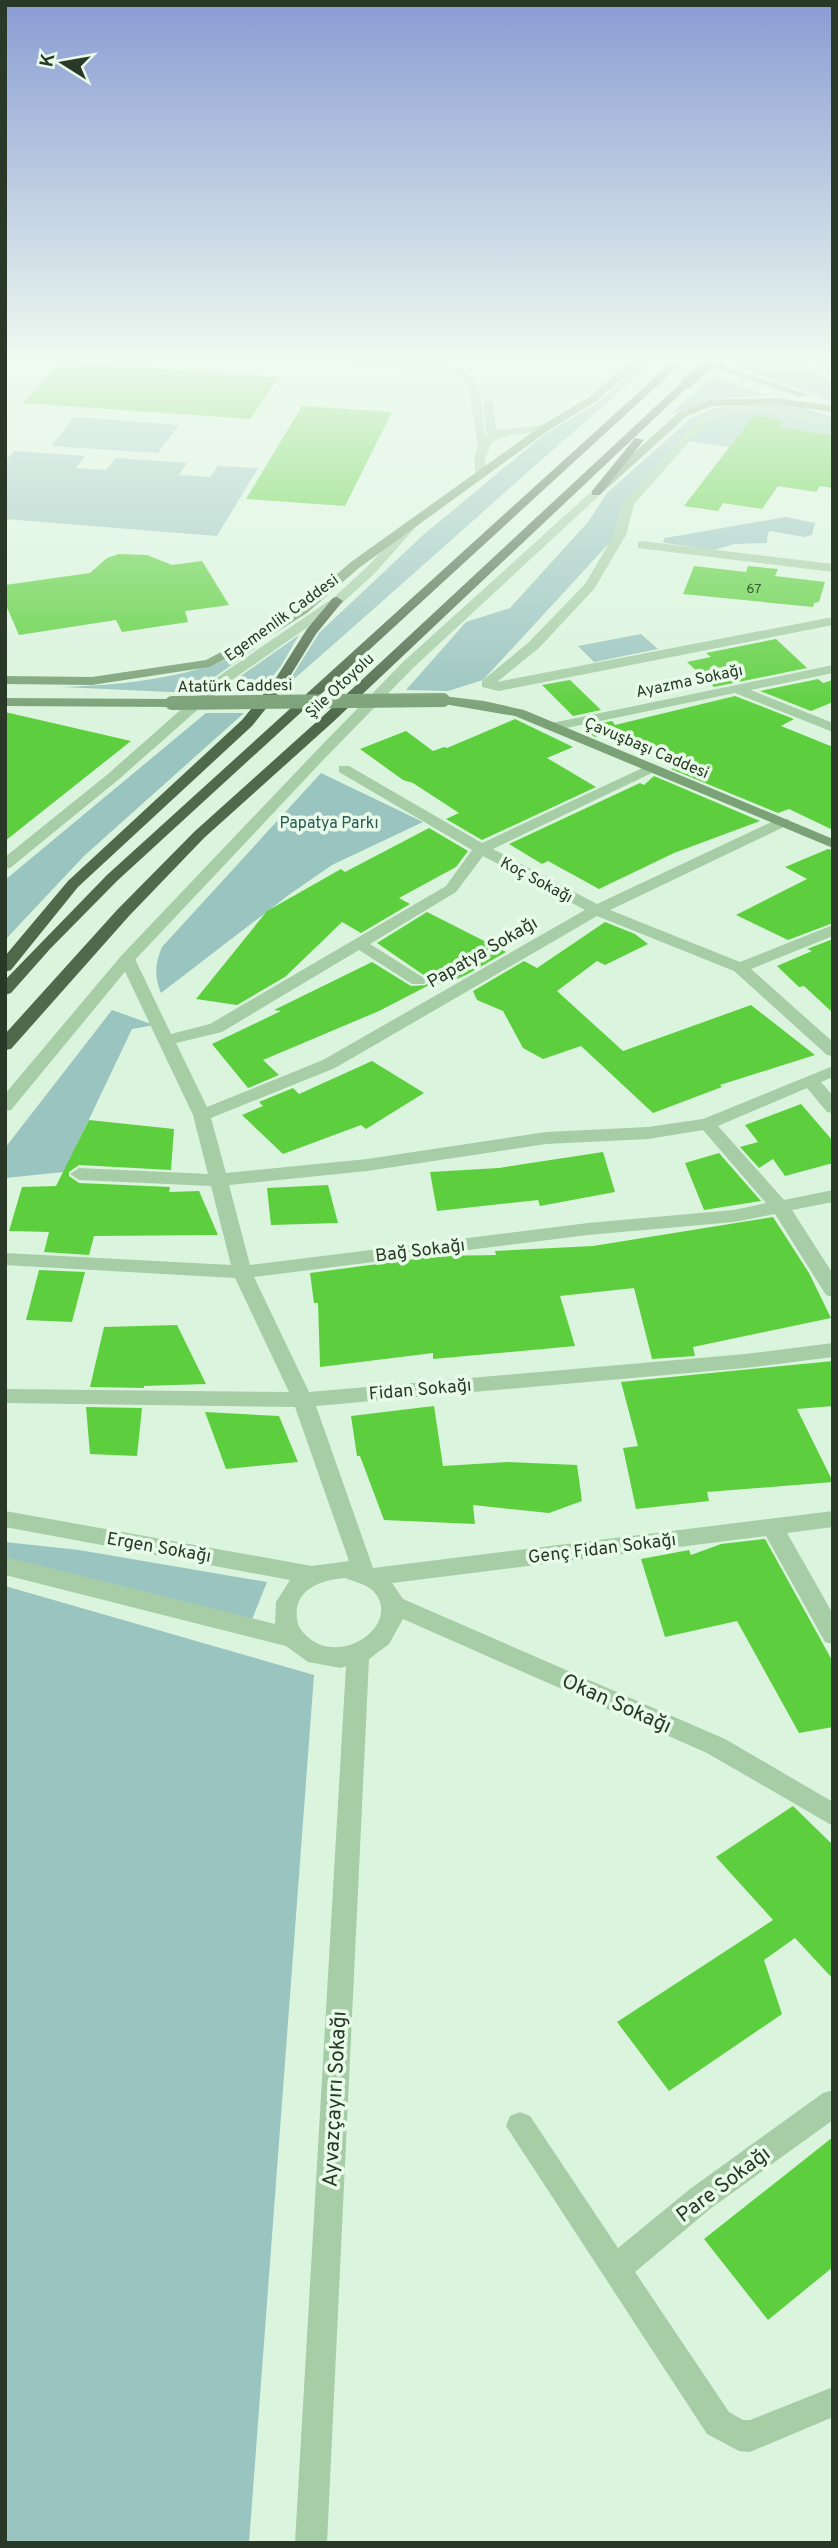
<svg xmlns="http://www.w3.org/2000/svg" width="838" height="2548" font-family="Overpass,sans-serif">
<rect width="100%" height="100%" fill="#dbf4dd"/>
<!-- green -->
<g fill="#9ac4bf">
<path d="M643 362 653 363C529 469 409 579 286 686L319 633 422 536 545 434 599 402Z"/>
<polygon points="726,362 803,362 812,371 833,383 833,402"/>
<polygon points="713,376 769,396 732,397 671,413"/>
<polygon points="769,404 801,407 833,417 833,435 779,427 784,420 754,415 729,447 688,441 621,508 613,539 483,680 448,691 406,690 466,622 510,608 588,522 607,493 690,419 714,408"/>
<polygon points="74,417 179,425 158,453 51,446"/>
<polygon points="14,451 85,456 76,468 106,470 116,458 187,463 179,475 210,477 218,466 258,468 217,536 5,519 5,461"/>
<polygon points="786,517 815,523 812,535 804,537 771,531 768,532 767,543 734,544 714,550 665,543 663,541 665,538"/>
<polygon points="641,634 658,649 594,662 578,646"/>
<polygon points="299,635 281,666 261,691 218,692"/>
<path d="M257 647 192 693 62 687C134 684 191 678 257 647Z"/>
<polygon points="206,713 244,713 84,856 5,940 5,880"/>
<path d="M321 773 423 822 332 865 290 894 161 993C154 976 155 964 162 947Z"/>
<polygon points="112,1010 154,1025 132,1029 64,1172 5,1178 5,1148"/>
<polygon points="5,1542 79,1550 267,1582 251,1622 5,1558"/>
<polygon points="5,1586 314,1675 249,2543 5,2543"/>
</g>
<!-- building -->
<g fill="#5dcf3e">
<polygon points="61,362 67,362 279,377 250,419 23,403"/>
<polygon points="302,406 392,412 345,506 246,499"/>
<polygon points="754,415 784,420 779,427 833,435 833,488 820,486 816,492 778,486 762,509 723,503 718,511 684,506"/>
<polygon points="119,554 147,555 172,565 202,561 229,605 185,611 188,622 122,632 116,620 19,635 5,603 5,585 90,573 107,558"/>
<polygon points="694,566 746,572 748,566 778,569 775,576 825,582 819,602 814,603 813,607 683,594"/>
<polygon points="776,639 807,668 714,687 687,662 711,657 706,653"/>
<polygon points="818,679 823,683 833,680 833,702 811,711 760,691"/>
<polygon points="570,680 601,710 573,716 542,685"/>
<polygon points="735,696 794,719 781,726 833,747 833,830 789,809 778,813 671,769 677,766 605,733 595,737 592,735 583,727 612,721 615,725"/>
<polygon points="5,712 131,741 5,841"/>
<polygon points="515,719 573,747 547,758 596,787 482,840 446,819 459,813 413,783 403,780 360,749 406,731 433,751 444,747 447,748"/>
<polygon points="654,776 760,821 674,853 599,889 548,861 542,864 509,844 640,783 644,785"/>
<polygon points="429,828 468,851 456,867 399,898 410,904 361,933 342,922 285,977 237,1005 196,999 267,911 341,869 345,872"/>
<polygon points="828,849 833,850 833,923 788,940 736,915 807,879 785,867"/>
<polygon points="427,912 506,952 466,975 442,985 435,982 379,1011 263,1060 279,1075 248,1088 212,1044 281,1011 274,1010 372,962 411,986 426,985 428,980 425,976 377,943"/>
<polygon points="605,922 635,934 648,944 605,965 597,961 557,991 623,1051 751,1005 815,1055 720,1085 722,1087 653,1113 581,1046 543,1059 523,1048 503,1011 477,1000 473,991 524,961 537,968"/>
<polygon points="833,939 833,1013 804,986 799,987 777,966 812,951 807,949"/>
<polygon points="372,1061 424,1093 366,1129 361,1125 283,1154 242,1115 263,1106 259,1102 293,1088 299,1094"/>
<polygon points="801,1104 833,1141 833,1163 785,1176 773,1159 759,1168 740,1147 758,1142 745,1125"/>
<polygon points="89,1120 174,1129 171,1170 79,1165 69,1172 69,1176 79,1183 170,1187 169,1192 199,1191 218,1235 94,1236 89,1255 44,1252 49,1232 9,1231 22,1187 56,1186"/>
<polygon points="603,1152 615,1192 540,1206 538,1200 437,1211 430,1172 499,1168"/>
<polygon points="719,1153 761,1201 704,1210 685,1163"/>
<polygon points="328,1185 338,1223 271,1225 267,1188"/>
<polygon points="773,1217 809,1273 831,1318 693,1347 695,1356 652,1359 634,1288 560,1296 575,1346 433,1359 433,1353 320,1367 318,1303 314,1303 310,1273 438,1256 496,1255 495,1251 593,1246"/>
<polygon points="39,1270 85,1272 72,1322 26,1320"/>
<polygon points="177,1325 206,1384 144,1386 144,1388 90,1387 104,1327"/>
<polygon points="833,1361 833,1406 797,1409 833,1482 707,1492 709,1501 636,1509 623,1448 638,1446 621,1382"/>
<polygon points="434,1406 443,1466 508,1462 577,1465 582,1501 549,1513 473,1505 475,1524 384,1520 360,1456 357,1456 351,1416"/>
<polygon points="86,1407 142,1408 137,1456 90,1454"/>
<polygon points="205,1412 279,1416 298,1462 226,1469"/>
<polygon points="765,1539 833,1662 833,1727 799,1733 737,1621 665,1637 641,1559 689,1550 691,1555 721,1544"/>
<polygon points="793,1806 833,1845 833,1979 795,1938 764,1960 782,2014 669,2091 617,2022 773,1920 716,1857"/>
<polygon points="833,2137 833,2267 768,2320 704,2239"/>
</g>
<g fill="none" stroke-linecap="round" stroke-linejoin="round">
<!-- pedestrian -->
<g fill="#a6cda6" fill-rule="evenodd">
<polygon points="748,405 784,409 833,422 833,428 784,415 748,411 729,413 708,421 634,504 626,535 594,589 539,648 497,682 833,617 833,625 499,691 482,687 482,681 529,642 585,584 614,535 622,503 700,417 723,408"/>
<polygon points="642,541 833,564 833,572 638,548 638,542"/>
</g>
<!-- minor -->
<g fill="#a6cda6" fill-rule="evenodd">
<path d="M343 362H386L459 368C486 380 480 412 486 437L489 435 486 432 483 402 488 399 493 402 496 430 545 425 550 428 545 431 508 435 492 442 485 459 486 475 476 477 474 459 478 446 469 390 461 376 453 373 348 365Z"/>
<polygon points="812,362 823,362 833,370 833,378"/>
<polygon points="833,665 833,673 751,690 833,723 833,732 735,693 552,731 545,727 552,723"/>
<path d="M651 764 656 765V771L493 849 597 904 778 819H788L790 822 788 825 610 910 740 962 833 925V936L751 969 833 1042V1056L827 1055 734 971 597 916 335 1068 211 1118 226 1173 367 1159 546 1132 648 1127 703 1119 833 1066V1077L821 1082 833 1096V1113L827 1112 807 1088 718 1126 784 1200 833 1190V1202L792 1210 833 1274V1297L826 1295 775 1214 734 1222 588 1235 254 1277 309 1392 745 1354 833 1343V1357L745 1368 316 1406 373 1568 833 1511V1527L787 1533 833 1614V1644L825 1642 766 1536 392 1583 403 1599 725 1739 833 1802V1826L707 1753 403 1619 389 1644 369 1659 327 2543H295L346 1666 341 1668 308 1662 286 1646 5 1575V1557L275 1624 276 1602 290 1580 5 1527V1511L312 1566 349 1561 295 1407 5 1403V1389L289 1392 235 1278 5 1265V1253L231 1265 211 1186 79 1180 70 1174 79 1168 208 1174 193 1115 119 959 121 956H133L135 959 171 1034 210 1024 446 886 472 850 339 772V766H349L482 843ZM483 856 585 910 323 1060 207 1107 176 1043 222 1032 359 950 412 984H424L426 981 424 978 370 944 456 892ZM703 1130 766 1203 734 1210 588 1223 250 1265 229 1185 367 1171 546 1144 648 1139ZM345 1578C353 1581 364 1584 371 1589 409 1623 332 1677 299 1627 288 1593 317 1580 345 1578Z"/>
<polygon points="833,2090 833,2120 710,2209 635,2272 729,2412 743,2420 750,2420 833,2387 833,2417 750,2452 739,2451 707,2434 506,2126 510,2116 520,2112 530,2116 618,2248 690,2189 823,2093"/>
</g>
<!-- tertiary -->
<g fill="#a6cda6" fill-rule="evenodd">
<polygon points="592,491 602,493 413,668 327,756 133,962 11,1110 5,1111 5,1094 121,956 317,750 403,662"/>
<polygon points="406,525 416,527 374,574 341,604 229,682 118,780 10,868 5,869 5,857 108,774 219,676 333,598 366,568"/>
</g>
<!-- secondary -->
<g fill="#7ba177" fill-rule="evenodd">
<polygon points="630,362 641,362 597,401 549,430 359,568 307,613 256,645 209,667 92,685 5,684 5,676 92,677 206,660 246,639 299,607 351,562 541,426 589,397"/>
<polygon points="697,362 712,362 809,395 800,397"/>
<polygon points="776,398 833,406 833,412 776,404 712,406 687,416 603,492 593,490 679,412 711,400"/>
<polygon points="443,696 484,701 524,710 833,839 833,848 515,716 438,703 436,700"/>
<polygon points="5,698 172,699 179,703 172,707 5,706"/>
</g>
<!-- trunk -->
<g fill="#4f6a4a" fill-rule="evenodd">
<polygon points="672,362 683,362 117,881 50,949 11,993 5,995 5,980 107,875"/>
<polygon points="683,381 692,383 333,722 204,838 129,916 11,1049 5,1050 5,1034 117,910 194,832 323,716"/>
<polygon points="635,438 644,440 600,495 592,495 592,491"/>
<polygon points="337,597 343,601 316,634 284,686 252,726 78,887 11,970 5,972 5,956 68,881 242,720 274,681 307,629 333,598"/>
</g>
<!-- secondary-bridge -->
<polyline stroke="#7ba177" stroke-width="14" points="172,703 443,700"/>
<!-- trunk-bridge -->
<polyline stroke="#4f6a4a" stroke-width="11" points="687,383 709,362"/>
</g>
<!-- sky -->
<linearGradient id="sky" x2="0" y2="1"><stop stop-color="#899cd3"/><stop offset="0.5" stop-color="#effaf0"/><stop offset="1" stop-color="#effaf0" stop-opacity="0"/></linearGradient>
<rect width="838" height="719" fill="url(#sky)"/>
<g text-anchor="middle" stroke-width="7" stroke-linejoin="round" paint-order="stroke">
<!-- number labels -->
<g font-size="14" fill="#375e2d">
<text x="754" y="593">67</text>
</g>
<!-- far-street labels -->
<g font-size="16" fill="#2a3827" stroke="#e8fbe9">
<text transform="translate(281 617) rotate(-36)" y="6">Egemenlik Caddesi</text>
<text transform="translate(689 680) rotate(-12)" y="6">Ayazma Sokağı</text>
<text transform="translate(235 685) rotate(-1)" y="6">Atatürk Caddesi</text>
<text transform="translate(339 685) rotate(-43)" y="6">Şile Otoyolu</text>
<text transform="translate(647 747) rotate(23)" y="6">Çavuşbaşı Caddesi</text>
<text transform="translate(537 879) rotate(28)" y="6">Koç Sokağı</text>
</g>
<!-- far-park labels -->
<g font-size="16" fill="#295954" stroke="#e8fbe9">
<text x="329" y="828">Papatya Parkı</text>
</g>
<!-- street labels -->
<g font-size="18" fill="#2a3827" stroke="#e8fbe9">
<text transform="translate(482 952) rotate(-30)" y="6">Papatya Sokağı</text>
<text transform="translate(420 1250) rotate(-7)" y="6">Bağ Sokağı</text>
<text transform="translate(420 1389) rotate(-5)" y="6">Fidan Sokağı</text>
<text transform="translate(159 1547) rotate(10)" y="6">Ergen Sokağı</text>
<text transform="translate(602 1548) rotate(-7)" y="6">Genç Fidan Sokağı</text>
</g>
<!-- near-street labels -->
<g font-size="21" fill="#2a3827" stroke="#e8fbe9">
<text transform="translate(617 1703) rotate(24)" y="7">Okan Sokağı</text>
<text transform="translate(334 2099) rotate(-87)" y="7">Ayvazçayırı Sokağı</text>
<text transform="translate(723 2184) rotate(-37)" y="7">Pare Sokağı</text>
</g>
</g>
<!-- border -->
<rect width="838" height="2548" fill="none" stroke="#2a3827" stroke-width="14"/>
<!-- north arrow -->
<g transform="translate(63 63) rotate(281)" stroke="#e8fbe9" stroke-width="5" paint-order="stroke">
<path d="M0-5L12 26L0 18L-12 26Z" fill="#2a3827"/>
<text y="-10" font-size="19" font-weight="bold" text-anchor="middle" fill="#2a3827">K</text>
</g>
</svg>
